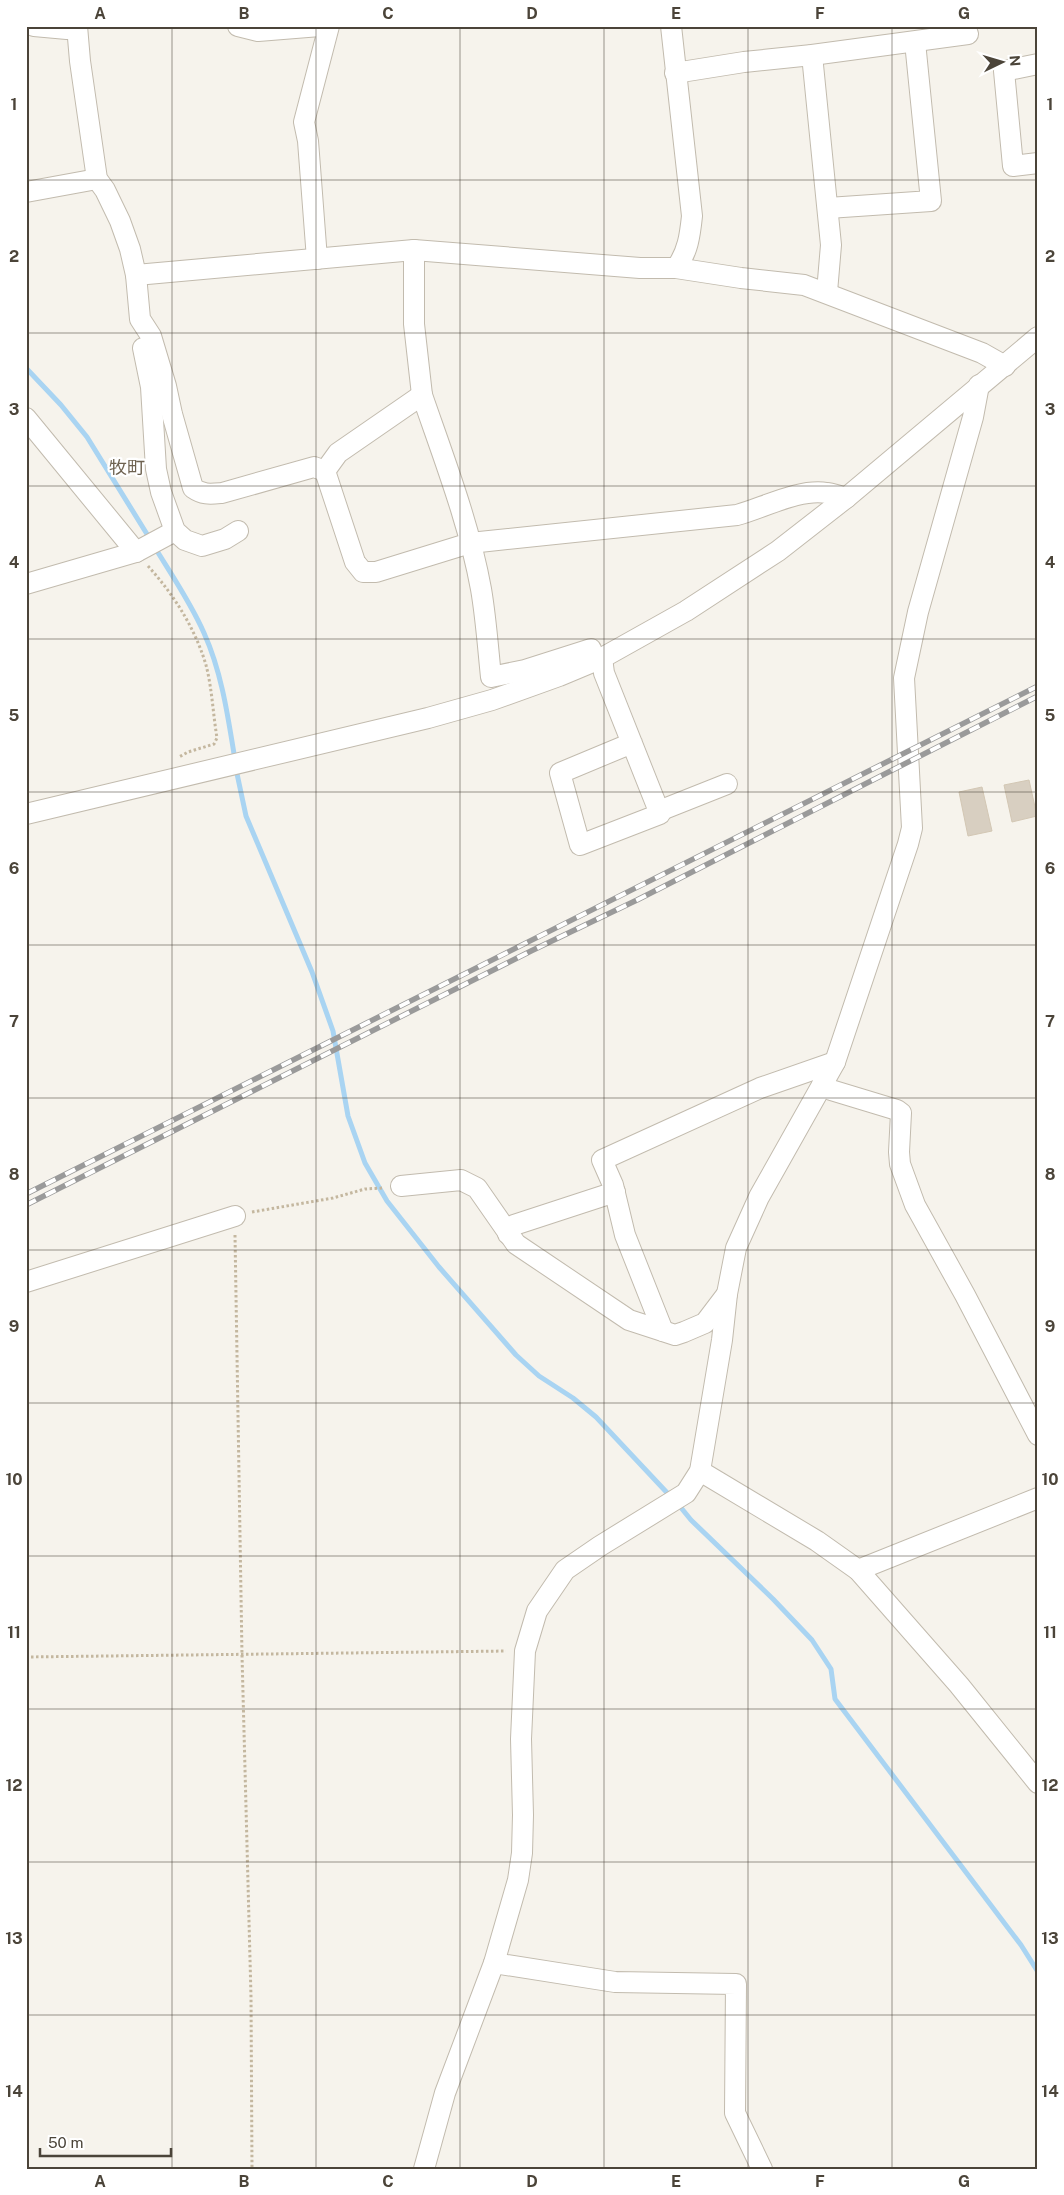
<svg xmlns="http://www.w3.org/2000/svg" width="1064" height="2195" font-family="'Public Sans','Noto Sans JP',sans-serif">
<rect width="100%" height="100%" fill="#f6f3ec"/>
<g fill="none" stroke-linecap="round" stroke-linejoin="round">
<!-- stream -->
<g stroke="#a9d4f2" stroke-width="5">
<polyline points="26,368 61,405 87,437 150,539"/>
<path d="M154 546C171 574 191 603 204 633 222 673 228 717 235 760"/>
<polyline points="236,769 246,816 312,972 333,1031 348,1116 365,1163 387,1201 439,1267 516,1355 539,1376 573,1398 596,1417 672,1498"/>
<polyline points="678,1504 691,1520 773,1599 812,1640 831,1669 835,1699 1021,1945 1038,1972"/>
</g>
</g>
<!-- building -->
<g fill="#d8cfc1" stroke="#d3c7b4">
<polygon points="1029,780 1037,816 1012,822 1004,785"/>
<polygon points="982,787 992,831 968,836 959,792"/>
</g>
<g fill="none" stroke-linecap="round" stroke-linejoin="round">
<!-- minor casing -->
<g stroke="#c2bbae" stroke-width="22">
<g id="minor">
<polyline points="34,26 67,29 77,27"/>
<path d="M77 26 80 61 97 179 105 190 120 221 130 249 136 275 140 319 151 336 166 386 172 414 193 488C203 495 210 494 222 493L314 467 325 471 355 562 363 572H376L470 543 737 515C763 508 800 488 827 493 834 494 840 496 846 498"/>
<polyline points="238,26 258,31 320,26"/>
<path d="M671 26 692 216C690 235 688 252 676 268"/>
<polyline points="812,55 831,245 827,292"/>
<polyline points="1038,64 1004,71 1013,166 1038,163"/>
<polyline points="675,73 744,62 812,55 968,34"/>
<polyline points="26,192 97,179"/>
<polyline points="828,208 931,201 915,42"/>
<polyline points="414,250 414,324 422,395"/>
<polyline points="317,259 308,141 304,122 329,26"/>
<polyline points="136,275 414,250 640,268 676,268 741,278 804,285 982,353 1005,366"/>
<polyline points="143,348 151,387 156,469 161,492 175,531 185,540 202,546 225,539 238,531"/>
<polyline points="26,418 136,552"/>
<path d="M325 471 338 453 422 395C444 459 469 523 481 589 486 618 488 648 491 677L525 670 591 649"/>
<polyline points="26,584 136,552 175,531"/>
<polyline points="602,658 604,673 660,814 580,845 560,773 632,743"/>
<polyline points="659,811 727,784"/>
<polyline points="26,814 428,718 492,700 559,676 602,658 686,611 778,551 846,498 1038,337"/>
<polyline points="822,1085 831,1090 897,1110 901,1113 899,1152 900,1164 915,1205 965,1295 1038,1435"/>
<polyline points="401,1186 461,1180 477,1188 516,1244 629,1320 675,1335 684,1332 705,1323 727,1294"/>
<polyline points="508,1234 514,1225 615,1192"/>
<polyline points="26,1282 235,1216"/>
<polyline points="663,1331 625,1235 613,1185 602,1160 760,1088 835,1062"/>
<polyline points="700,1471 817,1541 858,1570 959,1685 1038,1783"/>
<polyline points="858,1570 1038,1498"/>
<polyline points="494,1963 615,1982 736,1984 735,2113 762,2169"/>
<polyline points="424,2169 445,2093 494,1963 518,1880 522,1853 523,1815 521,1739 525,1651 537,1611 565,1570 600,1546 686,1493 700,1471 722,1340 727,1294 736,1248 759,1197 835,1062 908,844 912,828 904,678 918,612 973,417 979,385"/>
</g>
</g>
<!-- path -->
<g stroke="#c4b79f" stroke-width="3" stroke-dasharray="2.5 2.5" stroke-linecap="butt">
<path d="M148 566C174 595 195 628 206 665 212 688 213 714 217 738L214 744 188 752 179 757"/>
<polyline points="252,1212 333,1198 365,1189 383,1188"/>
<polyline points="235,1235 242,1655 251,1997 252,2169"/>
<polyline points="26,1657 506,1651"/>
</g>
<!-- minor -->
<use href="#minor" stroke="#fff" stroke-width="20"/>
<!-- rail casing -->
<g stroke="#9a9a9a" stroke-width="5.5">
<g id="rail">
<polyline points="26,1194 1038,686"/>
<polyline points="26,1205 531,951 637,900 1038,696"/>
</g>
</g>
<!-- rail -->
<use href="#rail" stroke="#fff" stroke-width="4" stroke-dasharray="11" stroke-linecap="butt"/>
</g>
<!-- grid -->
<path fill="none" stroke="#4b4439" stroke-width="1" stroke-opacity="0.55" d="M172 26V2169M316 26V2169M460 26V2169M604 26V2169M748 26V2169M892 26V2169M26 180H1038M26 333H1038M26 486H1038M26 639H1038M26 792H1038M26 945H1038M26 1098H1038M26 1250H1038M26 1403H1038M26 1556H1038M26 1709H1038M26 1862H1038M26 2015H1038"/>
<g text-anchor="middle" stroke-width="4.5" stroke-linejoin="round" paint-order="stroke">
<!-- quarter labels -->
<g font-size="18" fill="#6e6250" stroke="#fff">
<text x="127" y="474">牧町</text>
</g>
</g>
<!-- border -->
<rect width="1064" height="2195" fill="none" stroke="#ffffff" stroke-width="55"/>
<!-- north arrow -->
<g transform="translate(1002 62) rotate(85)" stroke="#ffffff" stroke-width="4" paint-order="stroke">
<path d="M0-4L9 19L0 12L-9 19Z" fill="#4b4439"/>
<text y="-8" font-size="14" font-weight="bold" text-anchor="middle" fill="#4b4439">N</text>
</g>
<!-- scale -->
<path d="M40 2148v8h131v-8" fill="none" stroke="#4b4439" stroke-width="2.5"/>
<text x="48" y="2148" font-size="15" fill="#4b4439" stroke="#ffffff" stroke-width="4" paint-order="stroke">50 m</text>
<rect x="28" y="28" width="1008" height="2140" fill="none" stroke="#4b4439" stroke-width="2"/>
<g font-size="16" text-anchor="middle" font-weight="bold" fill="#4b4439">
<text x="100" y="19">A</text>
<text x="244" y="19">B</text>
<text x="388" y="19">C</text>
<text x="532" y="19">D</text>
<text x="676" y="19">E</text>
<text x="820" y="19">F</text>
<text x="964" y="19">G</text>
<text x="14" y="110">1</text>
<text x="1050" y="110">1</text>
<text x="14" y="262">2</text>
<text x="1050" y="262">2</text>
<text x="14" y="415">3</text>
<text x="1050" y="415">3</text>
<text x="14" y="568">4</text>
<text x="1050" y="568">4</text>
<text x="14" y="721">5</text>
<text x="1050" y="721">5</text>
<text x="14" y="874">6</text>
<text x="1050" y="874">6</text>
<text x="14" y="1027">7</text>
<text x="1050" y="1027">7</text>
<text x="14" y="1180">8</text>
<text x="1050" y="1180">8</text>
<text x="14" y="1332">9</text>
<text x="1050" y="1332">9</text>
<text x="14" y="1485">10</text>
<text x="1050" y="1485">10</text>
<text x="14" y="1638">11</text>
<text x="1050" y="1638">11</text>
<text x="14" y="1791">12</text>
<text x="1050" y="1791">12</text>
<text x="14" y="1944">13</text>
<text x="1050" y="1944">13</text>
<text x="14" y="2097">14</text>
<text x="1050" y="2097">14</text>
<text x="100" y="2187">A</text>
<text x="244" y="2187">B</text>
<text x="388" y="2187">C</text>
<text x="532" y="2187">D</text>
<text x="676" y="2187">E</text>
<text x="820" y="2187">F</text>
<text x="964" y="2187">G</text>
</g>
</svg>
